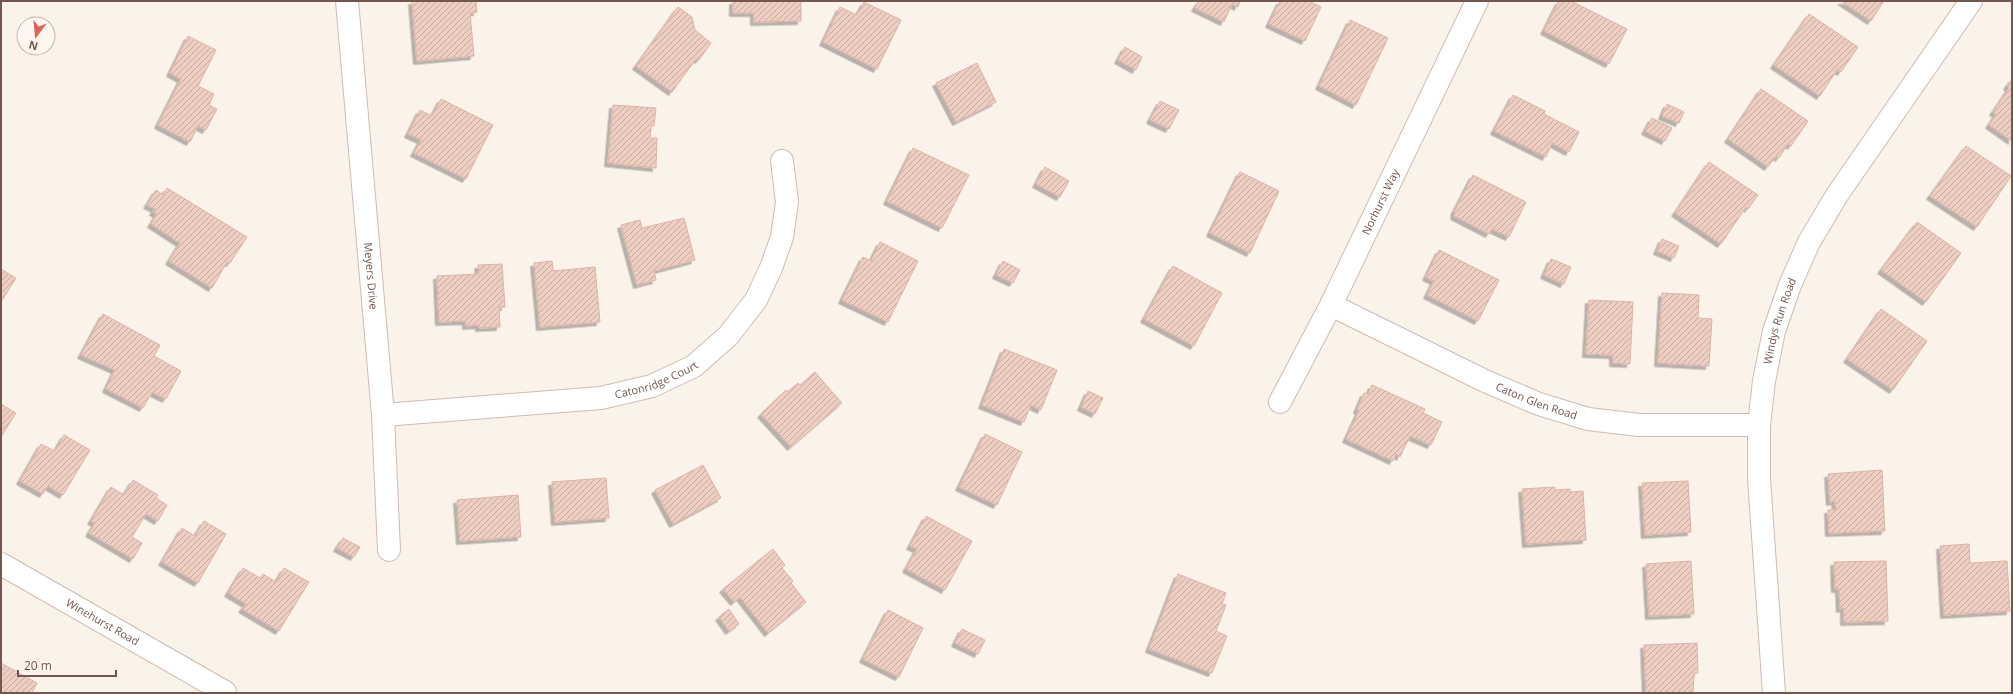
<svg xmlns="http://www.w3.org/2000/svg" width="2013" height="694" font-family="'Open Sans',sans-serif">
<defs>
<pattern id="building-hatch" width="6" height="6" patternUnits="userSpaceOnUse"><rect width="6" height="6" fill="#eecec3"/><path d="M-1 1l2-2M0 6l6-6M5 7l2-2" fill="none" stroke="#c5aaa1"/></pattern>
<filter id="shadow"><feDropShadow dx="-3.5" dy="3.5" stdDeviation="0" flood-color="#0004"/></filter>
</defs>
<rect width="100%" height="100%" fill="#fbf2e9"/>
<!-- building -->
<g fill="url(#building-hatch)" stroke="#dfb3a5" filter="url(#shadow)">
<polygon points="412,1 476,1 477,12 470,13 474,56 417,61"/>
<polygon points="733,1 801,1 801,21 754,22 754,13 733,13"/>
<polygon points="1199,1 1240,1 1238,7 1232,4 1224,22 1195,8"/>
<polygon points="1280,1 1309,1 1321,7 1305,41 1269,24"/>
<polygon points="1559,1 1571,1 1627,29 1609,64 1544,31"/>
<polygon points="1841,1 1884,1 1871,21"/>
<polygon points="864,2 901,20 877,69 823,42 840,7 857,15"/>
<polygon points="678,7 692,17 695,30 711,43 699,60 696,59 672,92 636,66"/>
<polygon points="1809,14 1858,47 1841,72 1837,70 1820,96 1774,65"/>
<polygon points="1350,20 1388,38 1356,105 1319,86"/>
<polygon points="188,36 216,50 198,86 214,94 209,105 217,109 206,130 198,126 190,142 158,125 181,79 170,73"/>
<polygon points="1125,47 1142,57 1136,70 1118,60"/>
<polygon points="977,63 996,102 956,122 936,83"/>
<polygon points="2012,79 2012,141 1989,125 1996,114 1993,112 2009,88 2007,86"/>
<polygon points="1761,89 1808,121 1791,146 1788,144 1779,158 1776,156 1768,167 1728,139"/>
<polygon points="1513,95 1545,111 1544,114 1579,132 1569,152 1552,143 1546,157 1494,131"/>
<polygon points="441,99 493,125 466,179 414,153 421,140 408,134 420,110 432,116"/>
<polygon points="1160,101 1179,110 1169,129 1150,120"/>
<polygon points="1667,104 1684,112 1679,123 1662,116"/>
<polygon points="613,105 656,108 654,126 651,126 650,138 657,138 656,168 608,163"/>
<polygon points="1652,118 1672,128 1665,141 1645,131"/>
<polygon points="1966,146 2011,176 1977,227 1930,196"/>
<polygon points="913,148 969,175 942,228 887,201"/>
<polygon points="1709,162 1758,195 1748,209 1746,207 1721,244 1675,213"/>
<polygon points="1045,167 1069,181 1060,197 1036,184"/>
<polygon points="1240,172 1279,191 1250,253 1210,233"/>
<polygon points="1473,175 1526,202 1509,237 1492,229 1489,234 1454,216 1455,213 1454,212"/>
<polygon points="167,188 247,237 230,263 227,262 212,288 169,261 180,243 151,224 157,214 153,212 155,209 147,205 156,190 163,195"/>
<polygon points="684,218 695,260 654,271 656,280 637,285 621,225 640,220 642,228"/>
<polygon points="1917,222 1961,253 1926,302 1881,270"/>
<polygon points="1662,239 1679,246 1674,258 1657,251"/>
<polygon points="880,242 918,261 888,322 842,300 863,257 871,261"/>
<polygon points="1439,250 1499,280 1478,321 1427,295 1434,281 1426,277"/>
<polygon points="1551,259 1571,267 1564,284 1544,275"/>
<polygon points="552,261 553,271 595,267 600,322 540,327 534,263"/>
<polygon points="1003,261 1020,270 1013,283 996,275"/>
<polygon points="502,264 505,307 499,307 500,327 479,328 479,325 466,326 466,321 439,322 437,276 479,274 478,265"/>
<polygon points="1173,266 1222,293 1194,346 1144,319"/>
<polygon points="1,269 16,278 1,302"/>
<polygon points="1662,293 1699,295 1698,318 1712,319 1709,366 1658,363"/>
<polygon points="1589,300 1633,302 1630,364 1613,363 1613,355 1586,354"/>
<polygon points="1881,309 1927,341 1893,390 1847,359"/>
<polygon points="103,314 160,345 154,356 181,371 166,399 152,392 143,408 106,389 115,370 81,355"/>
<polygon points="1004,349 1057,370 1041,410 1031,405 1024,422 982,405"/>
<polygon points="815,372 842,403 791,447 761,414 786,390 787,392 798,383 800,385"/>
<polygon points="1372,385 1425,409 1423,413 1442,422 1431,445 1410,436 1400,457 1396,454 1393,461 1346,439 1359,411 1357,410 1364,393 1368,394"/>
<polygon points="1088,391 1103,398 1095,414 1081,407"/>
<polygon points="1,404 16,413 1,437"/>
<polygon points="985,434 1022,452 997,505 959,487"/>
<polygon points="64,435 90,450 63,495 48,486 43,494 20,481 41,444 55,451"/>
<polygon points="703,465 721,498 673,524 655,490"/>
<polygon points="1882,470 1885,531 1829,533 1828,510 1836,510 1835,501 1830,502 1828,474"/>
<polygon points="606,478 609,518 555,522 552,482"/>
<polygon points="133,480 158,495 156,498 167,505 158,521 146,514 132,537 142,543 133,559 89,533 95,523 91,521 111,487 124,495"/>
<polygon points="1688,481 1691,532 1645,535 1642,483"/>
<polygon points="1555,487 1555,490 1570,489 1570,492 1583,491 1586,540 1526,544 1522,489"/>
<polygon points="518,495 521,537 460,541 457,500"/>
<polygon points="926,516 972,541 945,590 906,569 917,549 910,546"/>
<polygon points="204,521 226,534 198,583 162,562 182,528 195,536"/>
<polygon points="343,538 360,547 354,557 337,548"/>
<polygon points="1969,544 1970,563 2007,561 2010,611 1944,615 1940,546"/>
<polygon points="773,549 785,565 782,568 793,581 791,583 806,602 768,633 740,597 734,602 723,589"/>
<polygon points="1691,561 1694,614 1649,616 1646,564"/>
<polygon points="1886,561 1888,621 1844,622 1844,608 1840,609 1839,589 1835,589 1834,562"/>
<polygon points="243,568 260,578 263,574 276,582 284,568 309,582 279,631 242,609 246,604 228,593"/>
<polygon points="1178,574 1226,593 1222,604 1226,605 1216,631 1227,636 1212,673 1149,649"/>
<polygon points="729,609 739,624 729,631 719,617"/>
<polygon points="888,610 923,628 899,677 863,659"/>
<polygon points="962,629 985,640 978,654 955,643"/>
<polygon points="1697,643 1698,673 1694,673 1693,693 1646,693 1644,645"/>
<polygon points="1,663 37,683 32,693 1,693"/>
</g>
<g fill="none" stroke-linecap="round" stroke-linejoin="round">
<!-- street casing -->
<g stroke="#cebbb3" stroke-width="24">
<g id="street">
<path id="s1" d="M347 1 383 415 389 550"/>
<path id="s2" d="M1331 305 1485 381 1539 404 1588 419 1639 425H1759"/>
<path id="s3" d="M1280 402 1331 305 1477 1"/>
<path id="s4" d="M383 415 601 398 652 386 694 366 728 336 756 300 771 268 782 237 787 202 782 161"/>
<path id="s5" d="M1 564 225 692"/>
<path id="s6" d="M1774 693 1759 479V425L1764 381 1774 331 1790 285 1809 242 1837 195 1971 1"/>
</g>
</g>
<!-- street -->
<use href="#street" stroke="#fff" stroke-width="22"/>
</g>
<g text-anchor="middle" stroke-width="3" stroke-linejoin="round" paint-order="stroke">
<!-- street labels -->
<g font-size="11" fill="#73574f" stroke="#fef6ef">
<text dy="4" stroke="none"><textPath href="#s3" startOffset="224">Norhurst Way</textPath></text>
<text dy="4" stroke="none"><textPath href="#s1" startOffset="276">Meyers Drive</textPath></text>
<text dy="4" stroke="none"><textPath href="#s6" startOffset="375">Windys Run Road</textPath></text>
<text dy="4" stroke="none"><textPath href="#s4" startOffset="277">Catonridge Court</textPath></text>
<text dy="4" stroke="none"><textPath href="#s2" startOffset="227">Caton Glen Road</textPath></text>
<text dy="4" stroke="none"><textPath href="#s5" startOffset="117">Winehurst Road</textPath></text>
</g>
</g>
<!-- border -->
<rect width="2013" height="694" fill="none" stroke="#73574f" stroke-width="4"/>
<!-- north arrow -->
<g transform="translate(36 36) rotate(196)"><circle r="19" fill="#fef6ef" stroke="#c6b6af"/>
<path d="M0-3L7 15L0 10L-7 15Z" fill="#da6559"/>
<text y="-6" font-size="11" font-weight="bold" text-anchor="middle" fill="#73574f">N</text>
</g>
<!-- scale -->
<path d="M18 670v6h98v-6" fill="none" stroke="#73574f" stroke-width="2"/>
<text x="24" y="670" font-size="12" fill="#73574f" stroke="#fef6ef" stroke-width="3" paint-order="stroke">20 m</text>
</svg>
